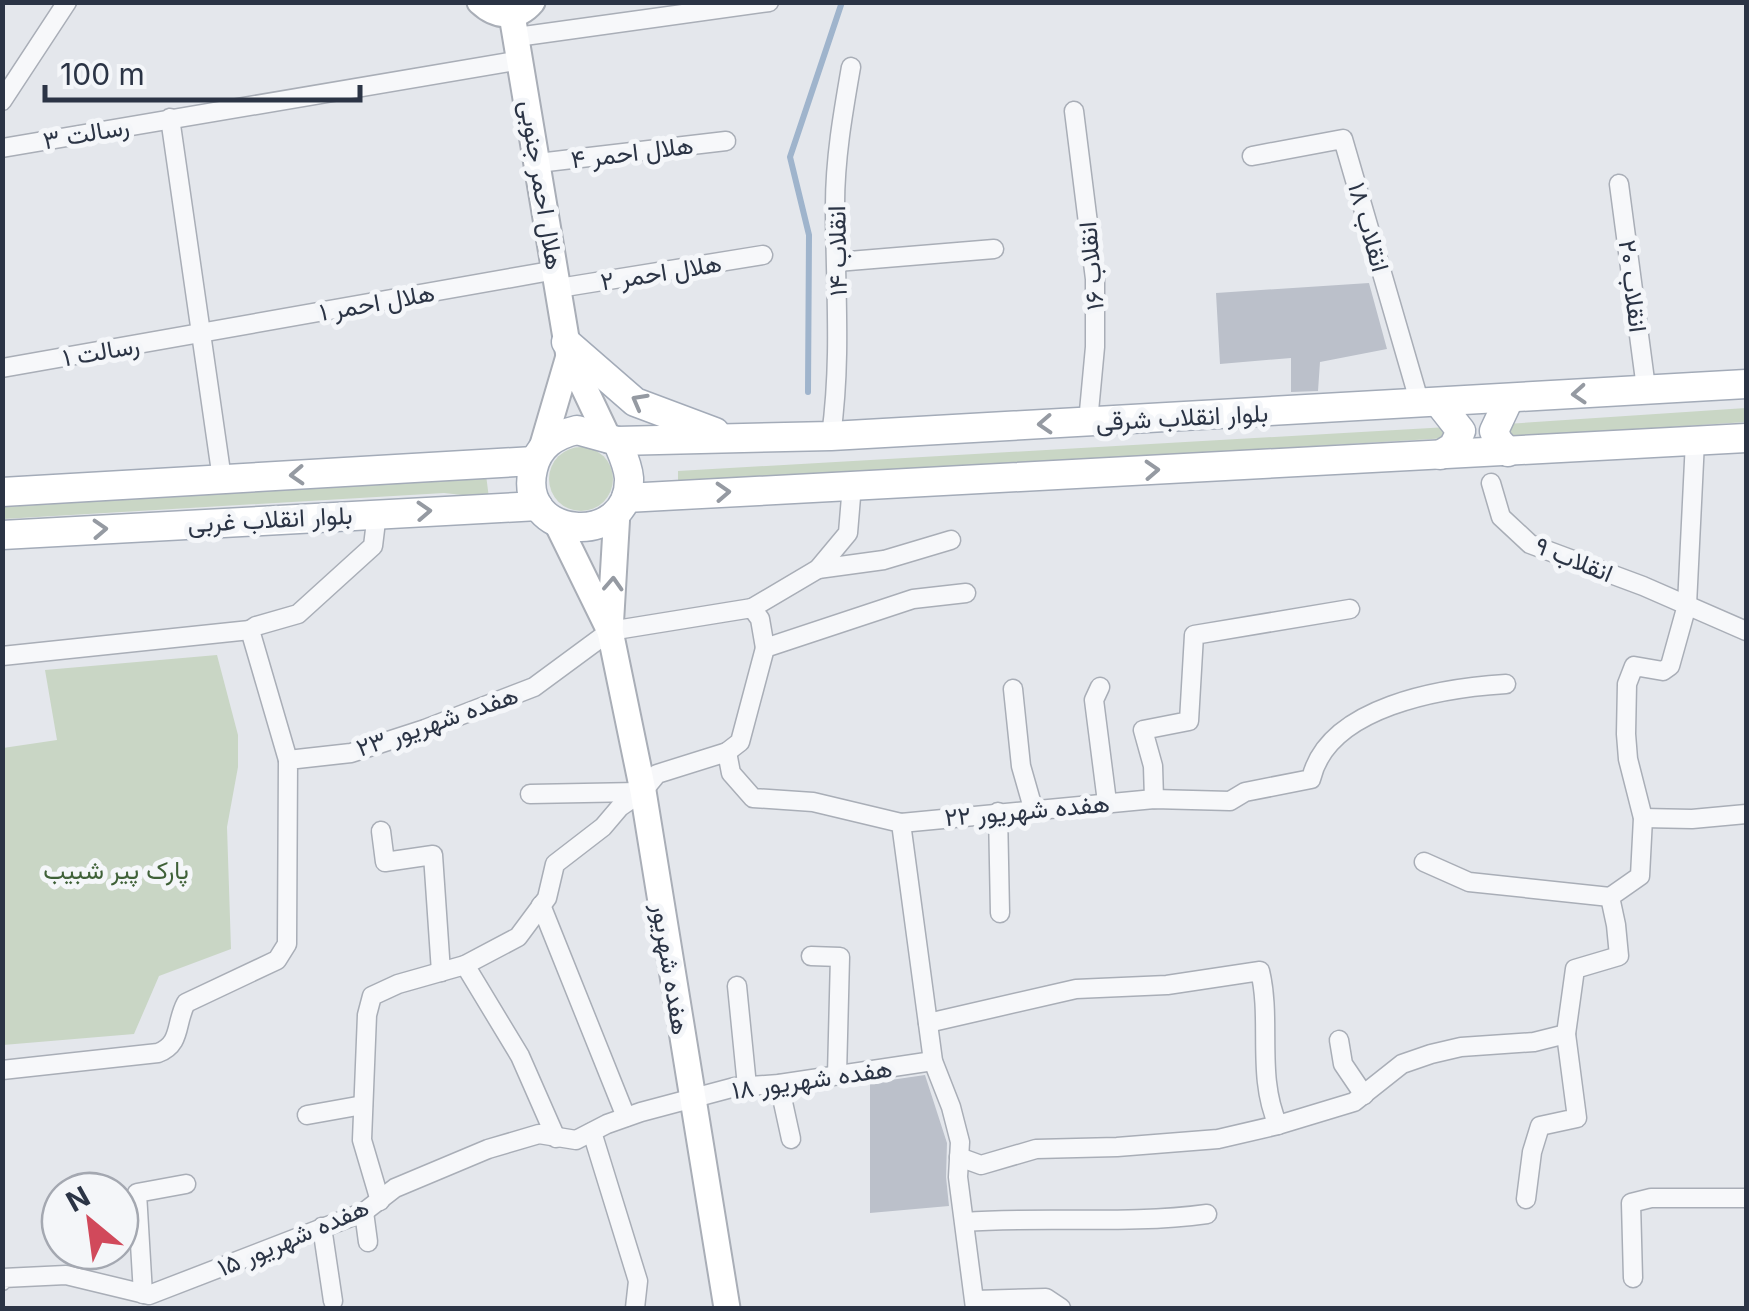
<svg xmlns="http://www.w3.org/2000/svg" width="1749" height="1311" font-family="Inter,Vazirmatn,sans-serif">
<rect width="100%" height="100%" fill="#e4e7ec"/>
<!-- green -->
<g fill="#c9d6c5">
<polygon points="1746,408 1746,422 1507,438 1506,424"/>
<polygon points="1448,427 1448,438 678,484 678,471"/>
<circle cx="581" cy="479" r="32"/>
<polygon points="486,475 489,498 444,493 3,519 3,507 444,480"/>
<polygon points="217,655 238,735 238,767 227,827 231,949 159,976 134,1034 3,1045 3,748 57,740 45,670"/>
</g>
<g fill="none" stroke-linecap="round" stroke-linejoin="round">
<!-- stream -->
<polyline stroke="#9fb4cc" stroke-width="6" points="808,392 809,235 790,157 842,2"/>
</g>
<!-- building -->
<g fill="#bbc0ca">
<polygon points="1369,283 1387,349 1320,362 1318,391 1291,392 1291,358 1220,364 1216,293"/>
<polygon points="925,1075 947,1143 946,1177 949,1206 870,1213 870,1083"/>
</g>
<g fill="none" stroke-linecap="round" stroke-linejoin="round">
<!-- street casing -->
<g stroke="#a9aeb7" stroke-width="21">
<g id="street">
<polyline points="517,37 769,2"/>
<polyline points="2,101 67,2"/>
<polyline points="1074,111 1095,279 1095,347 1088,422"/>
<polyline points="170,118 222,479"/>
<polyline points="2,148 521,60"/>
<polyline points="1252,156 1343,139 1420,404"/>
<polyline points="538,163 726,141"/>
<polyline points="1619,184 1646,388"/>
<polyline points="837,262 994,249"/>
<polyline points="559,288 763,255"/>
<polyline points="2,368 556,270"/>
<path d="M831 436C842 357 835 284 835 205 835 158 843 113 851 67"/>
<polyline points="1491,483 1501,517 1530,544 1643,586 1746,631"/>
<polyline points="818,569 884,560 951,540"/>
<polyline points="752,608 818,569 848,533 852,485"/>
<polyline points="2,656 250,630"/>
<polyline points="1100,687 1094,700 1107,802"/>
<polyline points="1013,689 1021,766 1033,808"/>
<polyline points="727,752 740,742 765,648 913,599 966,593"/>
<polyline points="288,760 250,630 256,626 298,614 373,546 377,513"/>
<polyline points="530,794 638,792"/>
<polyline points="1154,799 1153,766 1143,730 1189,721 1194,635 1350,609"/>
<polyline points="998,812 1000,913"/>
<polyline points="1643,818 1692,819 1746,814"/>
<path d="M901 823 1154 799 1230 801 1245 792 1311 779C1328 706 1442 688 1506 684"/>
<polyline points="381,831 385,862 433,855 441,972"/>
<polyline points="1424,862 1469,882 1610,897"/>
<polyline points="541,905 626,1117"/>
<polyline points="811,956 840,957 837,1075"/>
<polyline points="465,965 520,1056 556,1138"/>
<polyline points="737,986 747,1086"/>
<path d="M928 1023 1076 989 1167 985 1260 971C1272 1021 1256 1076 1278 1125L1218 1139 1117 1147 1036 1149 981 1165 959 1157"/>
<polyline points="1339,1040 1343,1064 1364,1095"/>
<path d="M2 1070 158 1053C182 1044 175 1023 186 1003L277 960 287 944 288 760 351 753 425 729 534 687 610 631 752 608 760 619 765 648"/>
<polyline points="779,1084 791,1139"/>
<polyline points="307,1115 363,1105"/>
<polyline points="1278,1125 1354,1102 1402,1064 1431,1054 1461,1047 1534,1042 1566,1034 1575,969 1619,956 1616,925 1610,897 1640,876 1643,818 1628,759 1626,734 1627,684 1634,666 1663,671 1670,666 1687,605 1695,441"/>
<polyline points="592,1132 638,1281 635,1308"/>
<polyline points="1526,1199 1532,1152 1540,1126 1577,1118 1566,1034"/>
<polyline points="380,1201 362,1140 367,1015 372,996 398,984 465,965 518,937 547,898 555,864 603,827 620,807 643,791 657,774 727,752 731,773 753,798 813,802 901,823 933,1061 951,1107 960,1142 958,1177 975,1308"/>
<polyline points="364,1212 368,1242"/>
<path d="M965 1222C1045 1216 1127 1225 1207 1214"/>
<polyline points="322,1227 333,1301"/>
<polyline points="1633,1278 1631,1203 1651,1198 1746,1198"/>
<polyline points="2,1281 3,1278 66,1275 149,1295 364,1212 395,1188 488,1149 539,1134 576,1140 607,1124 641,1112 735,1087 779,1084 933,1061"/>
<polyline points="143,1294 137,1193 186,1184"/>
<polyline points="975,1300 1046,1298 1061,1308"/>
</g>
</g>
<!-- secondary casing -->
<g stroke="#a9aeb7" stroke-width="29">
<g id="secondary">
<path d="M480 2C496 17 517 20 532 2"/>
<polyline points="512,15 569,356"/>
<polyline points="542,448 569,356 609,440"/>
<polyline points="557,523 610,631 617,512"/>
<polyline points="610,631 643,791 727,1308"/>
</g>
</g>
<!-- primary casing -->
<g stroke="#a3abb8" stroke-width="31">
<g id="primary">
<polyline points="566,342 635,402 715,432"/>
<polyline points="1439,403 1461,431 1453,447 1440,455"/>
<path d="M577 430 617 441C622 453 628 465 629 478 631 549 516 540 533 469 538 446 555 435 577 430Z"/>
<polyline points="617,441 831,436 1746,384"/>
<polyline points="1508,452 1498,441 1494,431 1509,399"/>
<polyline points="2,492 534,461"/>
<polyline points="626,498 1746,438"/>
<polyline points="2,535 538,506"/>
</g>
</g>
<!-- street -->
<use href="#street" stroke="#f7f8fa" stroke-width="18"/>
<!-- secondary -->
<use href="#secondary" stroke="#fff" stroke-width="25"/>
<!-- primary -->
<use href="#primary" stroke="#fff" stroke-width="28"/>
</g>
<!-- one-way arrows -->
<defs><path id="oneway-chevron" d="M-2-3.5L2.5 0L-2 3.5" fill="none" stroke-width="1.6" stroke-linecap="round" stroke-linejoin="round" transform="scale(2.5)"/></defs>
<g stroke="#959aa2">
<use href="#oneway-chevron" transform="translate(1579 394) rotate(176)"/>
<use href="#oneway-chevron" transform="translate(639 401) rotate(-151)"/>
<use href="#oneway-chevron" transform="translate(1045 424) rotate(177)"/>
<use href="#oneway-chevron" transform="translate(1152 470) rotate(-3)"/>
<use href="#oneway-chevron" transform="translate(297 475) rotate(177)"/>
<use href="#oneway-chevron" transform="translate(723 492) rotate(-3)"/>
<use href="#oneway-chevron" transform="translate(424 511) rotate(-3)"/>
<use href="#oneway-chevron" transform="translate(100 529) rotate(-3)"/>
<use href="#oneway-chevron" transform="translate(613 584) rotate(-87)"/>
</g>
<g text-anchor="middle" stroke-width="10" stroke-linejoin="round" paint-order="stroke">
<!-- street labels -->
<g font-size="25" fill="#2b3445" stroke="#f4f6f9">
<text transform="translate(86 133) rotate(-10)" y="9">رسالت ۳</text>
<text transform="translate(632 152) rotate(-7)" y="9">هلال احمر ۴</text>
<text transform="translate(542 185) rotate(81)" y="9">هلال احمر جنوبی</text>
<text transform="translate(1369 227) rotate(74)" y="9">انقلاب ۱۸</text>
<text transform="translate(837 251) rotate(-91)" y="9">انقلاب ۱۴</text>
<text transform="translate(1091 266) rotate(-95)" y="9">انقلاب ۱۶</text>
<text transform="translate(661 272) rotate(-9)" y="9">هلال احمر ۲</text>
<text transform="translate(1633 286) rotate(83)" y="9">انقلاب ۲۰</text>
<text transform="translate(377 302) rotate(-10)" y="9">هلال احمر ۱</text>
<text transform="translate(101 351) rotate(-10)" y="9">رسالت ۱</text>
<text transform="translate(1182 417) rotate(-3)" y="9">بلوار انقلاب شرقی</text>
<text transform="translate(270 519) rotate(-3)" y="9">بلوار انقلاب غربی</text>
<text transform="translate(1574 559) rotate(22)" y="9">انقلاب ۹</text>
<text transform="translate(437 721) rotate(-19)" y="9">هفده شهریور ۲۳</text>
<text transform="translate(1027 810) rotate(-5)" y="9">هفده شهریور ۲۲</text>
<text transform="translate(671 969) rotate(81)" y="9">هفده شهریور</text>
<text transform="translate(812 1079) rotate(-8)" y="9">هفده شهریور ۱۸</text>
<text transform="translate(293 1237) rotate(-23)" y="9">هفده شهریور ۱۵</text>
</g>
<!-- park labels -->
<g font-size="25" fill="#3f6138" stroke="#f4f6f9">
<text x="116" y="879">پارک پیر شبیب</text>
</g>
</g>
<!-- border -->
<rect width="1749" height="1311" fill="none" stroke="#2b3445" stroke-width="10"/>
<!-- north arrow -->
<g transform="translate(90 1221) rotate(331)"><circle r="48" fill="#f4f6f9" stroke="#a4a8b1" stroke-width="2.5"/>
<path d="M0-8L18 38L0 25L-18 38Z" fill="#d1495b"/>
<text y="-15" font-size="28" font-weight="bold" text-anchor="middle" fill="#2b3445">N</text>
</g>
<!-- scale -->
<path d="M45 85v15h315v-15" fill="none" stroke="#2b3445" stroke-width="5"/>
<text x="60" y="85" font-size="30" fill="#2b3445" stroke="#f4f6f9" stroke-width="8" paint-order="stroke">100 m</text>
</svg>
